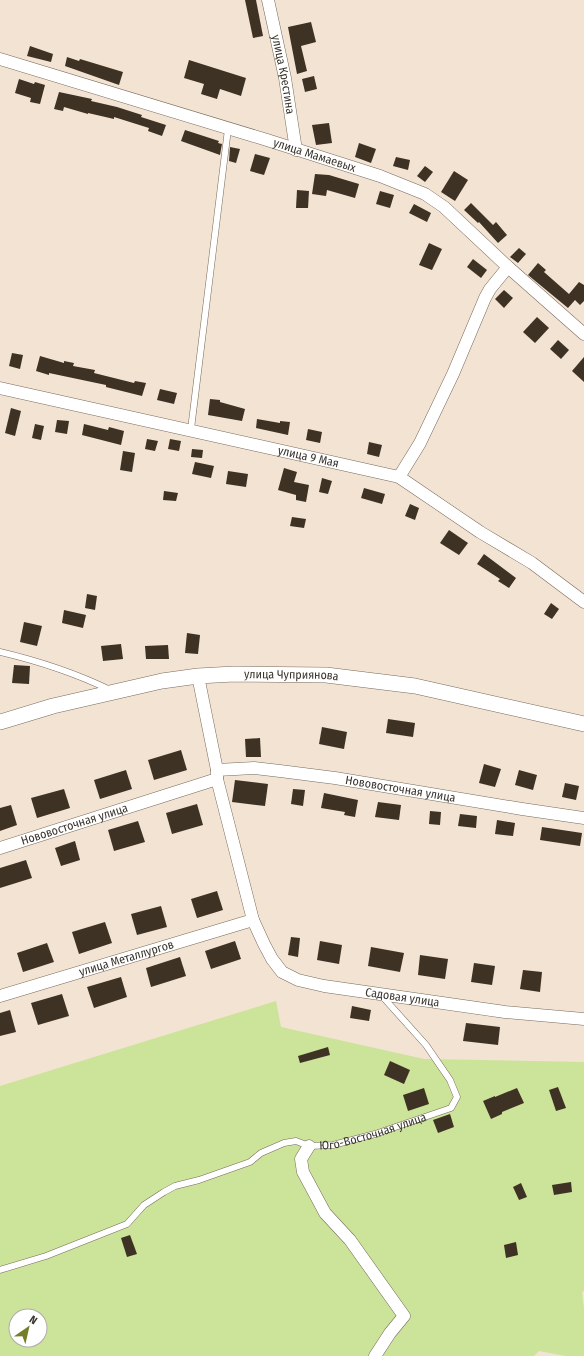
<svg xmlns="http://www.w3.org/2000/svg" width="584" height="1356" font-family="'Fira Sans Condensed',sans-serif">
<rect width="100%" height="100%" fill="#f3e3d2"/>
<!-- green -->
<path fill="#cce39a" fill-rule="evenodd" d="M276 1001 281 1027 424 1059 584 1062V1291L582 1292 584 1309V1356H566L539 1351 534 1356H0V1086ZM16 1316H40V1340H16Z"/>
<!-- building -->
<g fill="#3e3225">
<polygon points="245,0 256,0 263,36 253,38"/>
<polygon points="311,22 316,42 301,46 307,71 297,74 288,27"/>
<polygon points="30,46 53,54 51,62 27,56"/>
<polygon points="67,57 79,61 80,59 123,72 119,85 65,66"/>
<polygon points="189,60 246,78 241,96 220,89 217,99 201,94 204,84 184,78"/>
<polygon points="314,76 317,89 305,92 302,79"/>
<polygon points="19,79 34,84 35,82 45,85 40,104 30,102 31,98 15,93"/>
<polygon points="59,92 92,99 91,101 117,107 142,115 141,117 166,125 162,136 148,131 149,128 114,117 114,119 88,113 88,114 64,107 63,111 54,109"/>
<polygon points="329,123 332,143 316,145 312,125"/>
<polygon points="185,130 219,141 218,143 222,144 220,155 181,141"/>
<polygon points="359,143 376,149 371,163 355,157"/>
<polygon points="230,147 240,149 236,163 229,161"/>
<polygon points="255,154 270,158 264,175 250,171"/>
<polygon points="396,157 410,160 408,170 393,166"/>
<polygon points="425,166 433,172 425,182 417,176"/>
<polygon points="454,171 468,180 455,201 441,192"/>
<polygon points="315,174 329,175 359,184 355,198 327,190 326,196 312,194"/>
<polygon points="297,190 309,191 308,208 296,208"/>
<polygon points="380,191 394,195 390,208 376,204"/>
<polygon points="471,203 493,225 496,222 507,235 498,243 479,222 478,223 464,210"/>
<polygon points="414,204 431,213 427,222 409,213"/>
<polygon points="429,243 442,249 432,270 419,265"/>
<polygon points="519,248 526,254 518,263 510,257"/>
<polygon points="473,259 487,270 481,278 467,267"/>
<polygon points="538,263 546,270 544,272 569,294 579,282 584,285 584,301 580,305 575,300 568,308 528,275"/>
<polygon points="504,290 513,298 504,308 495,299"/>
<polygon points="537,317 549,328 535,343 523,332"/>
<polygon points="558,340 569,350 561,359 550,349"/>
<polygon points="12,353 23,355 20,369 9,366"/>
<polygon points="40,356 64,363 64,361 74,363 73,366 95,370 94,373 134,383 135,381 146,383 142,396 106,387 106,385 49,373 49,375 36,371"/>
<polygon points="584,357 584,382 572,371"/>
<polygon points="160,389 177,393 174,404 157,400"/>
<polygon points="210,399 220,400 220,402 245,409 242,421 208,415"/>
<polygon points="11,408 21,411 15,436 5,433"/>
<polygon points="257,419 280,423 280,421 290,422 288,435 256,428"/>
<polygon points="57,420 69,421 67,434 55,432"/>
<polygon points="35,424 44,426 41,440 32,438"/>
<polygon points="84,424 108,430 109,427 124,431 121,445 82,435"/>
<polygon points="308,429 322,432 320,443 306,440"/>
<polygon points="147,439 158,441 155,451 145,449"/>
<polygon points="170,439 181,441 179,451 168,449"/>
<polygon points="369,442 382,445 379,457 367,454"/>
<polygon points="192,449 203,450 202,458 191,457"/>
<polygon points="123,451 135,453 132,472 120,470"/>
<polygon points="195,462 214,466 211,478 192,474"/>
<polygon points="284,468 297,472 294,482 309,485 306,502 296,500 296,495 278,490"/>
<polygon points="228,471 248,474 246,487 226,484"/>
<polygon points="322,478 332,481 328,494 319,492"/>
<polygon points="364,488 385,494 382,504 361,498"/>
<polygon points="164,491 178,493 176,501 163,500"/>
<polygon points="410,504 419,508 415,520 405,516"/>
<polygon points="292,517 306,519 304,528 290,526"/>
<polygon points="449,530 468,543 459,555 440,543"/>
<polygon points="484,554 516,578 509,588 498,581 500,579 477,564"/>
<polygon points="87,594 97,596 95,610 85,608"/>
<polygon points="551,603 559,609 552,619 544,614"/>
<polygon points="64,610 86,615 83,628 62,623"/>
<polygon points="24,622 42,626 37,646 20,642"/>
<polygon points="187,633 200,635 198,654 185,653"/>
<polygon points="121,644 123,659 103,661 101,646"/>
<polygon points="168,645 169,659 146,659 145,646"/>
<polygon points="14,665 30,666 29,684 12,683"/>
<polygon points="388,719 415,723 413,737 386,733"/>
<polygon points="322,727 347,732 344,749 319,744"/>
<polygon points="260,738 261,757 246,757 245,739"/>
<polygon points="181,750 187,770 154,780 148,760"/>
<polygon points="484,764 501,769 495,787 479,783"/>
<polygon points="126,770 132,789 100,799 94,780"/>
<polygon points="519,770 537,775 533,790 515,785"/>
<polygon points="235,780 268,784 265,806 232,802"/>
<polygon points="565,783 579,786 576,800 562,797"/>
<polygon points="64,789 70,808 37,818 31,798"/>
<polygon points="293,789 305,790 303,806 291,804"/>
<polygon points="324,793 358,800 355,817 344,815 345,812 321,808"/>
<polygon points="378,802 401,805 399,820 375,817"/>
<polygon points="197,804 203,825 172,834 166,813"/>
<polygon points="11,805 17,825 0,831 0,808"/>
<polygon points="430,811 441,812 440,825 429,824"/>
<polygon points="460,814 477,816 476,828 458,826"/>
<polygon points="497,820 515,823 513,836 495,834"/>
<polygon points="138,821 145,842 114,851 108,830"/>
<polygon points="542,827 582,833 580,846 540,840"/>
<polygon points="75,841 80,860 61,866 55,848"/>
<polygon points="26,860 32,878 0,888 0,868"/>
<polygon points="217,891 223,910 197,918 191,899"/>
<polygon points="161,906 167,927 137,935 131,914"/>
<polygon points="105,922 112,943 79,954 72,932"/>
<polygon points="291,937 300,938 298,957 288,955"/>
<polygon points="235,941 241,959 211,969 205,951"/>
<polygon points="320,941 342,945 339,964 317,960"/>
<polygon points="47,943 54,962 23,972 17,953"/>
<polygon points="371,947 404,953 400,972 368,966"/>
<polygon points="420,955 448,959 445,979 418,975"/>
<polygon points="180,957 186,976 151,987 146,968"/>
<polygon points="474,963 495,966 492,985 471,982"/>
<polygon points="523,970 542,972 540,992 520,989"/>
<polygon points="121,977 127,997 94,1008 87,987"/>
<polygon points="62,994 69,1016 38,1025 31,1003"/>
<polygon points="352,1006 371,1010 369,1021 350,1018"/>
<polygon points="10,1010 16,1032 0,1036 0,1013"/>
<polygon points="466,1023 500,1027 498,1045 463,1041"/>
<polygon points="328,1047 330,1055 300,1063 298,1056"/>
<polygon points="390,1061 410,1070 404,1084 384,1075"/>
<polygon points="558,1087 566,1108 556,1111 549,1090"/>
<polygon points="424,1088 429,1104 408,1111 403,1095"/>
<polygon points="517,1088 524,1103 502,1112 502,1114 491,1119 483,1101 495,1096 495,1097"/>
<polygon points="450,1114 454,1127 438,1133 433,1120"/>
<polygon points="571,1182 572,1192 554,1195 552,1185"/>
<polygon points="521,1183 527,1197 519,1200 513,1187"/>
<polygon points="130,1235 137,1254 127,1257 121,1238"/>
<polygon points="516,1242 518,1255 506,1258 504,1245"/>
</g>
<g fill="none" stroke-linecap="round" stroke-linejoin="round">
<!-- service casing -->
<g stroke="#786a5c" stroke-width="7">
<g id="service">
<polyline points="191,429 228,129"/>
<path d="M0 652C38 661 75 673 110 690"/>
<path id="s1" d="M0 1270 46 1256 127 1224 144 1205 164 1192 175 1186 199 1180 250 1162 261 1153 284 1143 296 1141 309 1146 333 1145 375 1134 451 1108 457 1097 450 1080 426 1045 382 996"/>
</g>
</g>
<!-- minor casing -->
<g stroke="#786a5c" stroke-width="13">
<g id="minor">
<path id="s2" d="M268 0 285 78 296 150"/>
<path id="s3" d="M0 59 267 140 380 176 425 194 444 207 508 267 584 334"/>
<path id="s4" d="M0 388 399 477 480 532 532 563 584 602"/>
<polyline points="399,477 420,443 453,374 485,298 490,289 508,267"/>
<path id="s5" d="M198 676 217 770V779L253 920 264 944 272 959 282 972 298 980 324 986 505 1012 584 1019"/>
<path id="s6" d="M217 770 254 768 280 771 335 778 522 809 584 818"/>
<path id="s7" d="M0 848 217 779"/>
<path id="s8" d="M0 996 253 920"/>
<polyline points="309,1146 301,1159 303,1172 325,1213 350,1240 404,1316 390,1333 375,1356"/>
</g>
</g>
<!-- tertiary casing -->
<g stroke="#786a5c" stroke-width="16">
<g id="tertiary">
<path id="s9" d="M0 722 53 706 162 681 198 676 234 674 326 675 415 686 584 724"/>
</g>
</g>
<!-- service -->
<use href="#service" stroke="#fff" stroke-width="6"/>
<!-- minor -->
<use href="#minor" stroke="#fff" stroke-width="12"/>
<!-- tertiary -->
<use href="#tertiary" stroke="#fff" stroke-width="15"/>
</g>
<g text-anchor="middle" stroke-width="4" stroke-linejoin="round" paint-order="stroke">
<!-- street labels -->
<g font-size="12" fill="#3b352e" stroke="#fff">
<text dy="4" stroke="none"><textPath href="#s2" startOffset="76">улица Крестина</textPath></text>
<text dy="4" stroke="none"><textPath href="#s3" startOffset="329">улица Мамаевых</textPath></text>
<text dy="4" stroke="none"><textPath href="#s4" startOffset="316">улица 9 Мая</textPath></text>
<text dy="4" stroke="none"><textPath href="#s9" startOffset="297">улица Чуприянова</textPath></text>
<text dy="4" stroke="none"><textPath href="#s6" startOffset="185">Нововосточная улица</textPath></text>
<text dy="4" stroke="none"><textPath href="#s7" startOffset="78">Нововосточная улица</textPath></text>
<text dy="4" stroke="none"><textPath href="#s8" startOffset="132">улица Металлургов</textPath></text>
<text dy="4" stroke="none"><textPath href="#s5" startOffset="434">Садовая улица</textPath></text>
<text dy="4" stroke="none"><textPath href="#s1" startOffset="407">Юго-Восточная улица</textPath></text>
</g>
</g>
<!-- north arrow -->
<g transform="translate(28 1328) rotate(34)"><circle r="19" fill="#ffffff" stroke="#b1aeab"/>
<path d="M0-3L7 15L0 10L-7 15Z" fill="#777e29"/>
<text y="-6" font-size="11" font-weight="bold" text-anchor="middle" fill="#3b352e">N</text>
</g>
</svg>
